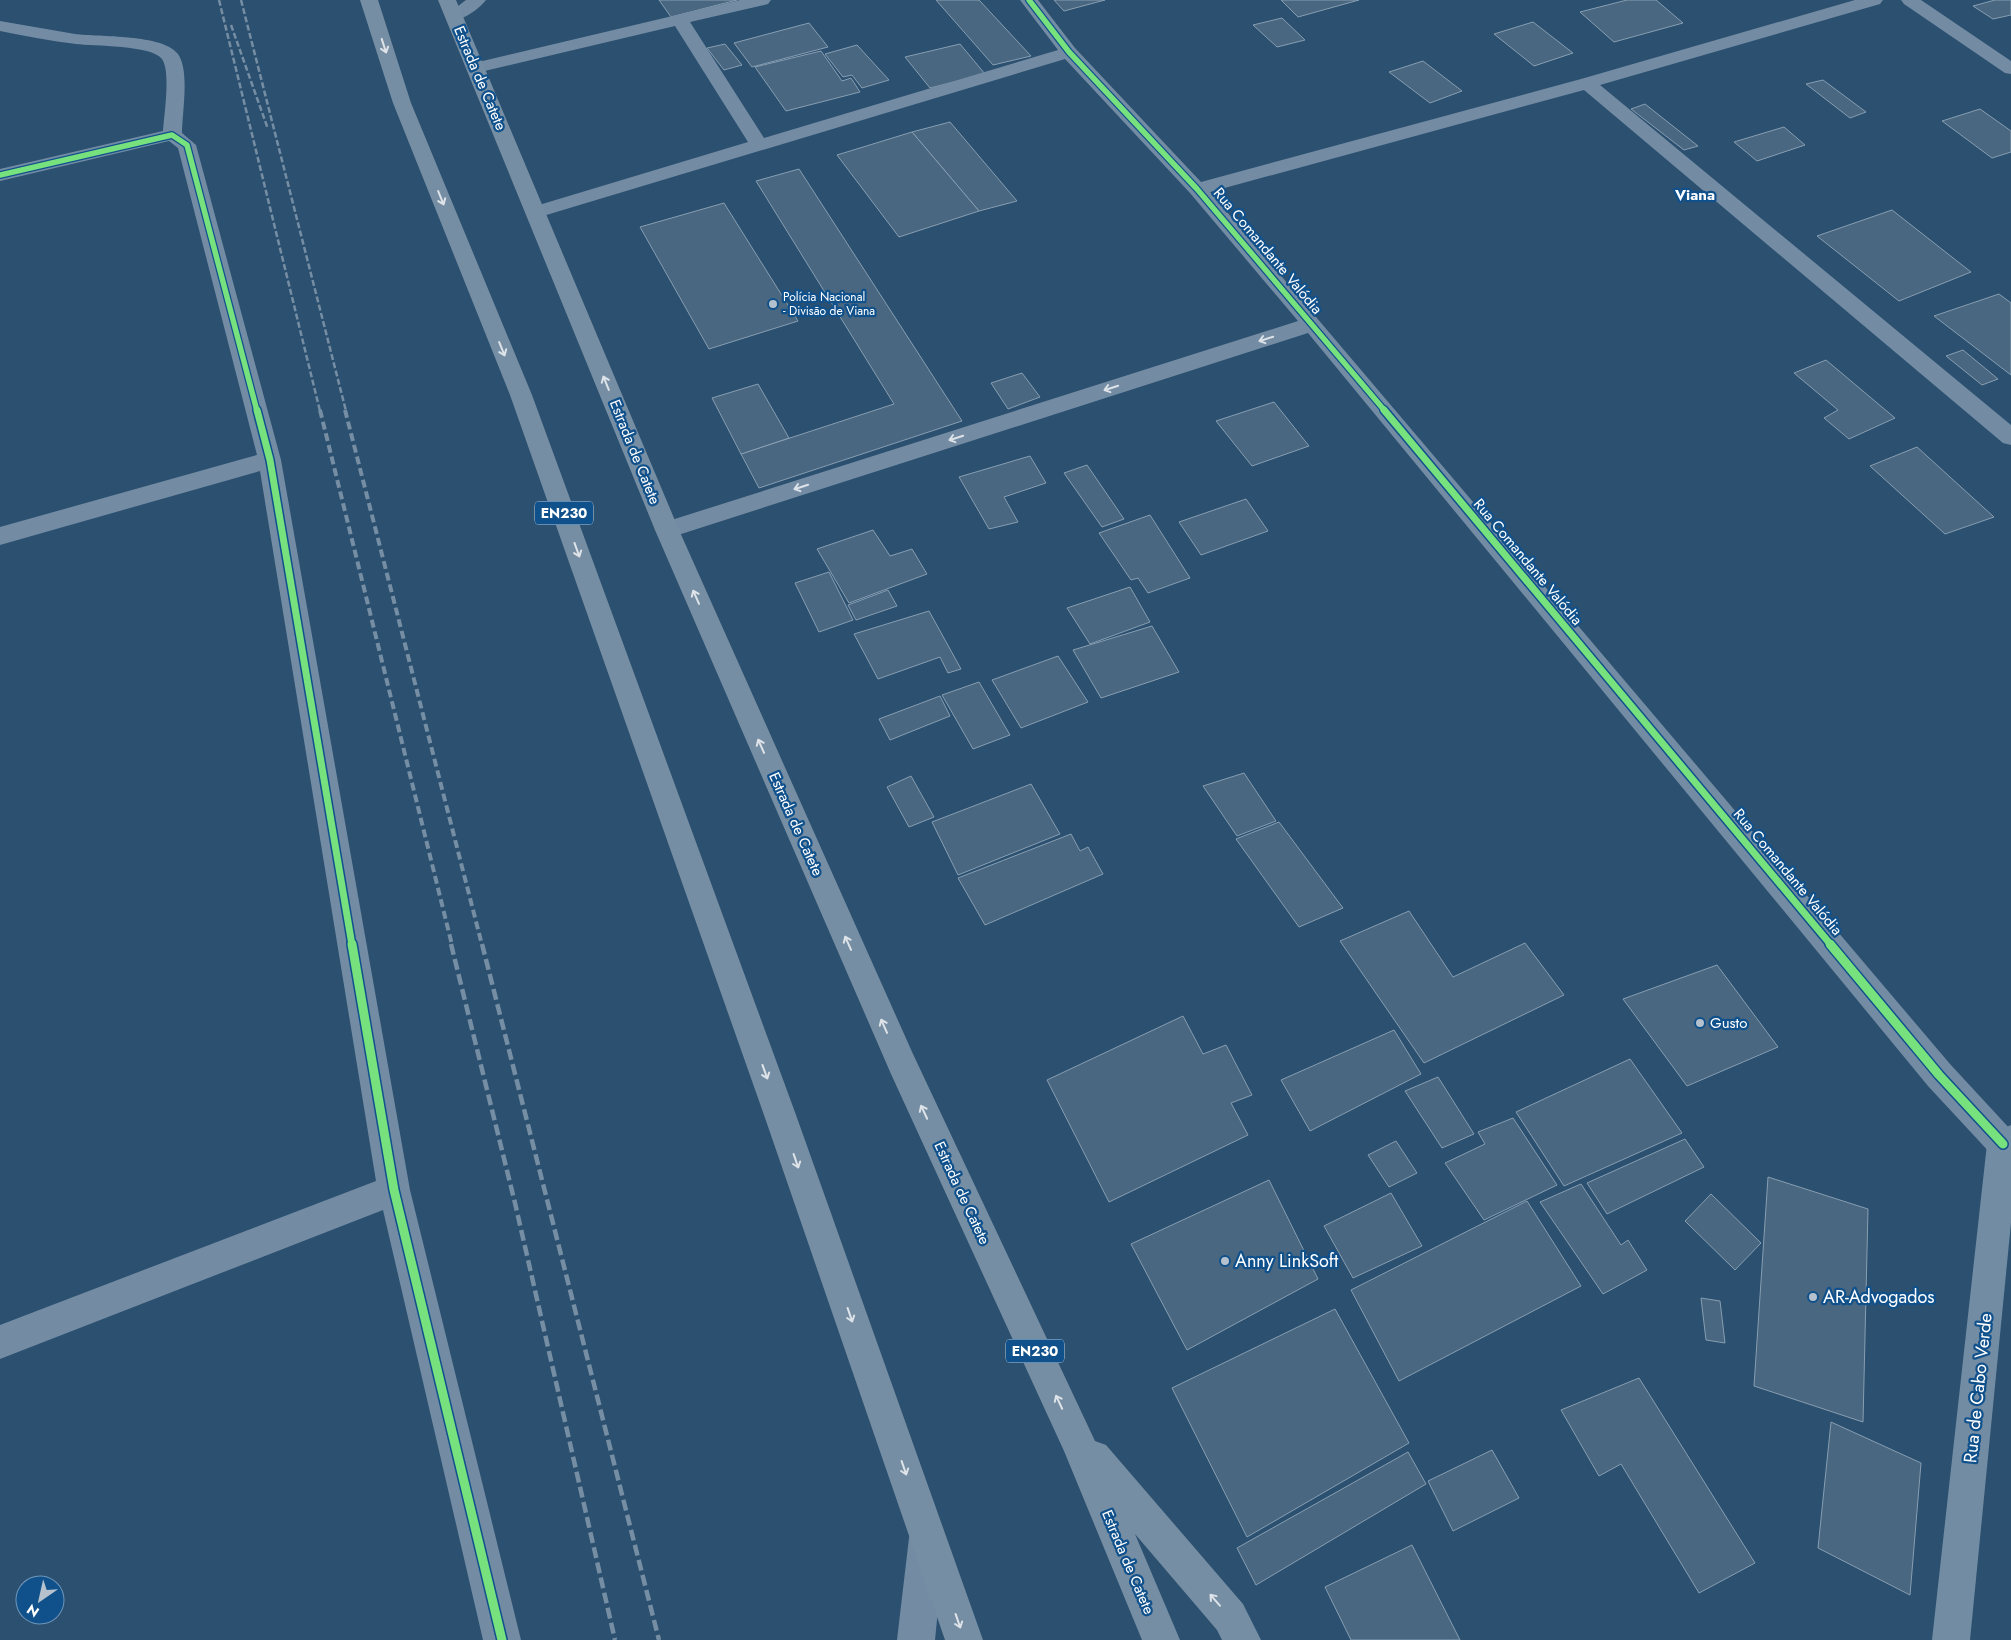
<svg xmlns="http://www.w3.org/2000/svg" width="2011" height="1640" font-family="Jost,sans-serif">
<rect width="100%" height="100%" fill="#2c5070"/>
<!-- building -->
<g fill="#496780" stroke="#879eb2">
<polygon points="659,0 737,0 671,17"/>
<polygon points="936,0 979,0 1031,56 993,65"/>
<polygon points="1054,0 1105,0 1064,11"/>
<polygon points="1281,0 1359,0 1298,17"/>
<polygon points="1627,0 1656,0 1683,23 1614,42 1580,12"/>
<polygon points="1995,0 2011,0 2011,15 1993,19 1973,6"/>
<polygon points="1282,18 1305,40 1277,47 1253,25"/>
<polygon points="1533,22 1573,53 1534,66 1494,34"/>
<polygon points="809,23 828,47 752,67 734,43"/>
<polygon points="725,44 742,65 724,70 707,48"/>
<polygon points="960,44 985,74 930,88 905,57"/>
<polygon points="857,45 889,80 862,88 852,75 843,77 825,54"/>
<polygon points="821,51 842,81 851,78 860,92 786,111 755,67"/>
<polygon points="1423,61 1462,91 1430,103 1389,72"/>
<polygon points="1823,80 1866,112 1850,118 1806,84"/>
<polygon points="1645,104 1698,146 1684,150 1631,109"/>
<polygon points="1980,109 2011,131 2011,152 1992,158 1942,121"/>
<polygon points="950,122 1017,201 979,211 912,132"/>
<polygon points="1784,127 1805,145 1757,161 1734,142"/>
<polygon points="912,132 979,211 899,237 837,155"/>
<polygon points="799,169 962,421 759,488 741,454 894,404 756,181"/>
<polygon points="724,203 798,321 709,349 640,227"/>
<polygon points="1892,210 1971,272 1899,301 1817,236"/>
<polygon points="1999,294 2011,303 2011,375 1934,316"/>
<polygon points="1963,350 1998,379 1982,385 1946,356"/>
<polygon points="1826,360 1895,418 1849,439 1824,418 1838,410 1794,373"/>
<polygon points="1022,373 1040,397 1008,409 991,383"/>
<polygon points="758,384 789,438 741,454 712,398"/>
<polygon points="1274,402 1309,446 1252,466 1216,421"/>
<polygon points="1917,447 1994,517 1945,534 1870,466"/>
<polygon points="1030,456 1046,483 1004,497 1018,522 989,529 959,477"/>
<polygon points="1087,465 1124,519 1102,527 1064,473"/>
<polygon points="1246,499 1268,531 1201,555 1179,522"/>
<polygon points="1150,515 1190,578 1148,593 1138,578 1131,580 1099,533"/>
<polygon points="873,530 890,556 912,549 927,574 849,603 817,549"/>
<polygon points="829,572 853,620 819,632 795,583"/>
<polygon points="1130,587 1150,622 1090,644 1067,608"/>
<polygon points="888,590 897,606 856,620 848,605"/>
<polygon points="929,611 961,669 948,673 940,657 878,679 854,634"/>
<polygon points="1152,626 1179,672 1101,698 1073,650"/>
<polygon points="1058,656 1088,702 1021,728 992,680"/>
<polygon points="979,682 1010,735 973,749 942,695"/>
<polygon points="940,696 950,716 890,740 879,719"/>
<polygon points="1244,773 1276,821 1237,836 1203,786"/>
<polygon points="911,776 934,817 909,827 887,787"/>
<polygon points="1031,784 1060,834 958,875 932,822"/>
<polygon points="1279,822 1343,908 1299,927 1236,839"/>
<polygon points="1071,834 1080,851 1088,847 1103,874 985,925 958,878"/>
<polygon points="1409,911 1453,977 1525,943 1564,995 1424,1063 1340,941"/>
<polygon points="1717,965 1778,1047 1687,1086 1623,999"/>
<polygon points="1183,1016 1203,1054 1226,1045 1252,1095 1231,1103 1248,1135 1109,1202 1047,1080"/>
<polygon points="1394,1030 1421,1074 1310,1131 1281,1080"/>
<polygon points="1630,1059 1682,1133 1564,1186 1516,1112"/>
<polygon points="1438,1077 1474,1134 1442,1148 1405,1091"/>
<polygon points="1513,1118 1557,1185 1484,1220 1445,1163 1485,1144 1478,1132"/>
<polygon points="1685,1139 1704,1167 1607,1214 1587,1183"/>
<polygon points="1396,1141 1417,1173 1389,1187 1368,1155"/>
<polygon points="1768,1177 1868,1209 1863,1422 1754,1386"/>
<polygon points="1269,1180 1318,1279 1187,1350 1131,1244"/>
<polygon points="1581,1184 1621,1245 1628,1240 1647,1270 1603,1294 1540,1202"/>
<polygon points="1391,1193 1422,1246 1353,1278 1324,1226"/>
<polygon points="1711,1194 1761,1243 1735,1270 1685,1221"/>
<polygon points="1527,1201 1581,1286 1399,1381 1351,1290"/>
<polygon points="1701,1298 1720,1301 1725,1343 1706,1340"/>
<polygon points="1335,1309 1409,1443 1247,1537 1172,1388"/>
<polygon points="1639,1378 1755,1563 1699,1593 1621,1464 1599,1476 1561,1410"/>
<polygon points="1831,1422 1921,1463 1910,1595 1818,1548"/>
<polygon points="1492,1450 1519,1498 1453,1531 1428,1481"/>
<polygon points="1408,1452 1426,1484 1256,1585 1237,1548"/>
<polygon points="1412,1545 1460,1640 1351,1640 1325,1587"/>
</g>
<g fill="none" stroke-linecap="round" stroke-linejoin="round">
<!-- minor -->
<g fill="#738ca4" fill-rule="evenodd">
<path d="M466 0H486C478 10 460 23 448 20L445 16Z"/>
<polygon points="740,0 771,0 768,4 690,22 764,138 1058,50 1020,0 1038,0 1075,48 1201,182 1581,79 1855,0 1883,0 1880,4 1600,85 2011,425 2011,445 2003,443 1584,90 1210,192 1950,1064 2011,1130 2011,1156 2003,1160 1992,1155 1928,1086 1308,333 675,536 667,539 659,536 655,530 659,524 1298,321 1190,193 1065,59 543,216 536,218 529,216 526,212 529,208 748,142 675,26 476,73 470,72 467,68 470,64"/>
<polygon points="1901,0 1921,0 2011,61 2011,74 2005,73 1904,4"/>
<path d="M0 21C25 25 50 30 75 34 99 37 163 34 178 54 190 71 182 113 182 133L196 145 281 460 410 1190 521 1640H483L383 1210 0 1359V1325L376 1181 260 471 0 545V527L257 455 178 148 169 141 0 181V169L163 131C164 115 171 72 162 59 152 45 93 46 76 44 51 41 25 36 0 31Z"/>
<polygon points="927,1520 940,1525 945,1538 935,1640 897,1640 909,1538 914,1525"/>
</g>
<!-- major -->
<polygon fill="#728ca3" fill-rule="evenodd" points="2011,1125 2011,1223 1970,1640 1932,1640 1987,1144 1992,1133"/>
<!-- highway -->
<g fill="#768ea3" fill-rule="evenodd">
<polygon points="360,0 378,0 411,103 532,395 796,1115 983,1640 945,1640 764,1115 510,395 393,103"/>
<polygon points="438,0 456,0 679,530 913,1054 1095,1441 1106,1445 1243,1604 1261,1640 1222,1640 1217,1630 1135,1534 1180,1640 1142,1640 1064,1451 891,1074 655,530"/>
</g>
<!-- rail-far2 -->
<g stroke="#768ea3" stroke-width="2.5" stroke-dasharray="6 2.5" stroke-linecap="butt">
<polyline points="219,0 320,411"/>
<polyline points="241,0 346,411"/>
<polyline points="231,25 268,129"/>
</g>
<!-- rail-far1 -->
<g stroke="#768ea3" stroke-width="4" stroke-dasharray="8 4" stroke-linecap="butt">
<polyline points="320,410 452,945"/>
<polyline points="345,410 482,945"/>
</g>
<!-- rail -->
<g stroke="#768ea3" stroke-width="4.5" stroke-dasharray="11 4.5" stroke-linecap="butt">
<polyline points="451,944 515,1203 615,1640"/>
<polyline points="482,944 659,1640"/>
</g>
<!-- cycleway-far2 casing -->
<g stroke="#10518c" stroke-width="8">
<g id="cycleway-far2">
<polyline points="1029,0 1069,52 1197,189 1385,411"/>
<polyline points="0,175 172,135 187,145 257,411"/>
</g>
</g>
<!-- cycleway-far1 casing -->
<g stroke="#10518c" stroke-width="10">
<g id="cycleway-far1">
<polyline points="257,410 270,460 352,945"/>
<polyline points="1384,410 1831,945"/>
</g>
</g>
<!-- cycleway casing -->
<g stroke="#10518c" stroke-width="12">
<g id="cycleway">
<polyline points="352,944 394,1190 502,1640"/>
<polyline points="1830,944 1939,1075 2003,1144"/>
</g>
</g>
<!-- cycleway-far2 -->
<use href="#cycleway-far2" stroke="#77e17e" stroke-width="5.5"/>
<!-- cycleway-far1 -->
<use href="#cycleway-far1" stroke="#77e17e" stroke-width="7"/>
<!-- cycleway -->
<use href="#cycleway" stroke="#77e17e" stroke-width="9"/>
</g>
<!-- one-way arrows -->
<defs><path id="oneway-shaft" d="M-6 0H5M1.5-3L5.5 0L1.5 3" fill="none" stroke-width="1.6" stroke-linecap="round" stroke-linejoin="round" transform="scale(1.25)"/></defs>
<g stroke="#dde3e8">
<use href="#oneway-shaft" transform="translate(384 46) rotate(72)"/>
<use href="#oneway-shaft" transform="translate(441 198) rotate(68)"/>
<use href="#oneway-shaft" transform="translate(502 349) rotate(68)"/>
<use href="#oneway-shaft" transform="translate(606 383) rotate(-112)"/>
<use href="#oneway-shaft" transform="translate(577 550) rotate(70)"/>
<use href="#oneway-shaft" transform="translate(696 597) rotate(-114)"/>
<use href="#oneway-shaft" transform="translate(761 746) rotate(-114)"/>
<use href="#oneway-shaft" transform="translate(848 943) rotate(-114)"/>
<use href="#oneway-shaft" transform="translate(884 1026) rotate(-114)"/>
<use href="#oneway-shaft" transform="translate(765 1072) rotate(70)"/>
<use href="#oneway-shaft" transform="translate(924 1112) rotate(-115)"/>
<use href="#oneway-shaft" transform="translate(796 1161) rotate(71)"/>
<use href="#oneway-shaft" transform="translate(850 1315) rotate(71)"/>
<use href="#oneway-shaft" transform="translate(1059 1402) rotate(-115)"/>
<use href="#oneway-shaft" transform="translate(904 1468) rotate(71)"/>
<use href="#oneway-shaft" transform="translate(1215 1600) rotate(-131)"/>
<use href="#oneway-shaft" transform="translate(958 1621) rotate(71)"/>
</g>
<g stroke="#dce2e8">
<use href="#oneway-shaft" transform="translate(1266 339) rotate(162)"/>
<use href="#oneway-shaft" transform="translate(1111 388) rotate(162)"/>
<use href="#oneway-shaft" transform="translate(956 438) rotate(162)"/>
<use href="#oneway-shaft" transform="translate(801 487) rotate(162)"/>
</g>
<!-- markers -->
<g fill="#b5c2cd" stroke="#10518c" stroke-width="2">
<circle cx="773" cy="304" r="5"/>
<circle cx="1700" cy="1023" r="5"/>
<circle cx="1225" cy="1261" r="5"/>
<circle cx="1813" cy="1297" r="5"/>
</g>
<g text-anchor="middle" stroke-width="4.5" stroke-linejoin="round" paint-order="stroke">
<!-- far-poi labels -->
<g font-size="12" fill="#fff" stroke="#10518c" text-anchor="start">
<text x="783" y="301">Polícia Nacional<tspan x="783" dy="14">- Divisão de Viana</tspan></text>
</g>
<!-- shield labels -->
<g fill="#10518c" stroke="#b7cbdc" stroke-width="1">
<rect x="535" y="501.5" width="58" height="23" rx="4"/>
<rect x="1006" y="1339.5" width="58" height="23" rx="4"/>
</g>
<g font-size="14" font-weight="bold" fill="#fff">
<text x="564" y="518">EN230</text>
<text x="1035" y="1356">EN230</text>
</g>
<!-- street labels -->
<g font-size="15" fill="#fff" stroke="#10518c">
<text transform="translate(480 78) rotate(67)" y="5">Estrada de Catete</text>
<text transform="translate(1268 251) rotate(50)" y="5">Rua Comandante Valódia</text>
<text transform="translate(635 452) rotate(68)" y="5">Estrada de Catete</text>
<text transform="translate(1528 562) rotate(50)" y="5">Rua Comandante Valódia</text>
<text transform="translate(796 824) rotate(66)" y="5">Estrada de Catete</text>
<text transform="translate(1788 872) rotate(50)" y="5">Rua Comandante Valódia</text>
<text transform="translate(962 1193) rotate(65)" y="5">Estrada de Catete</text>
<text transform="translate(1128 1562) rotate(67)" y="5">Estrada de Catete</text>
</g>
<!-- far-quarter labels -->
<g font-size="15" font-weight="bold" fill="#fff" stroke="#10518c">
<text x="1695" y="200">Viana</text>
</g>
<!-- poi labels -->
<g font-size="15" fill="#fff" stroke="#10518c" text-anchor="start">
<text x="1710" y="1028">Gusto</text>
</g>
<!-- near-poi labels -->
<g font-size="18" fill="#fff" stroke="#10518c" text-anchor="start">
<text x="1235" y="1267">Anny LinkSoft</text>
<text x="1823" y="1303">AR-Advogados</text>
</g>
<!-- near-street labels -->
<g font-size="18" fill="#fff" stroke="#10518c">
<text transform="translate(1978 1388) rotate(-84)" y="6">Rua de Cabo Verde</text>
</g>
</g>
<!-- north arrow -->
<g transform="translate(40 1600) rotate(214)"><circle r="24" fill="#10518c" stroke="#7097ba"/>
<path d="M0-4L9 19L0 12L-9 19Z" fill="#b5c2cd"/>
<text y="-8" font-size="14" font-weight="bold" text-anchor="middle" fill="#ffffff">N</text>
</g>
</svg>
